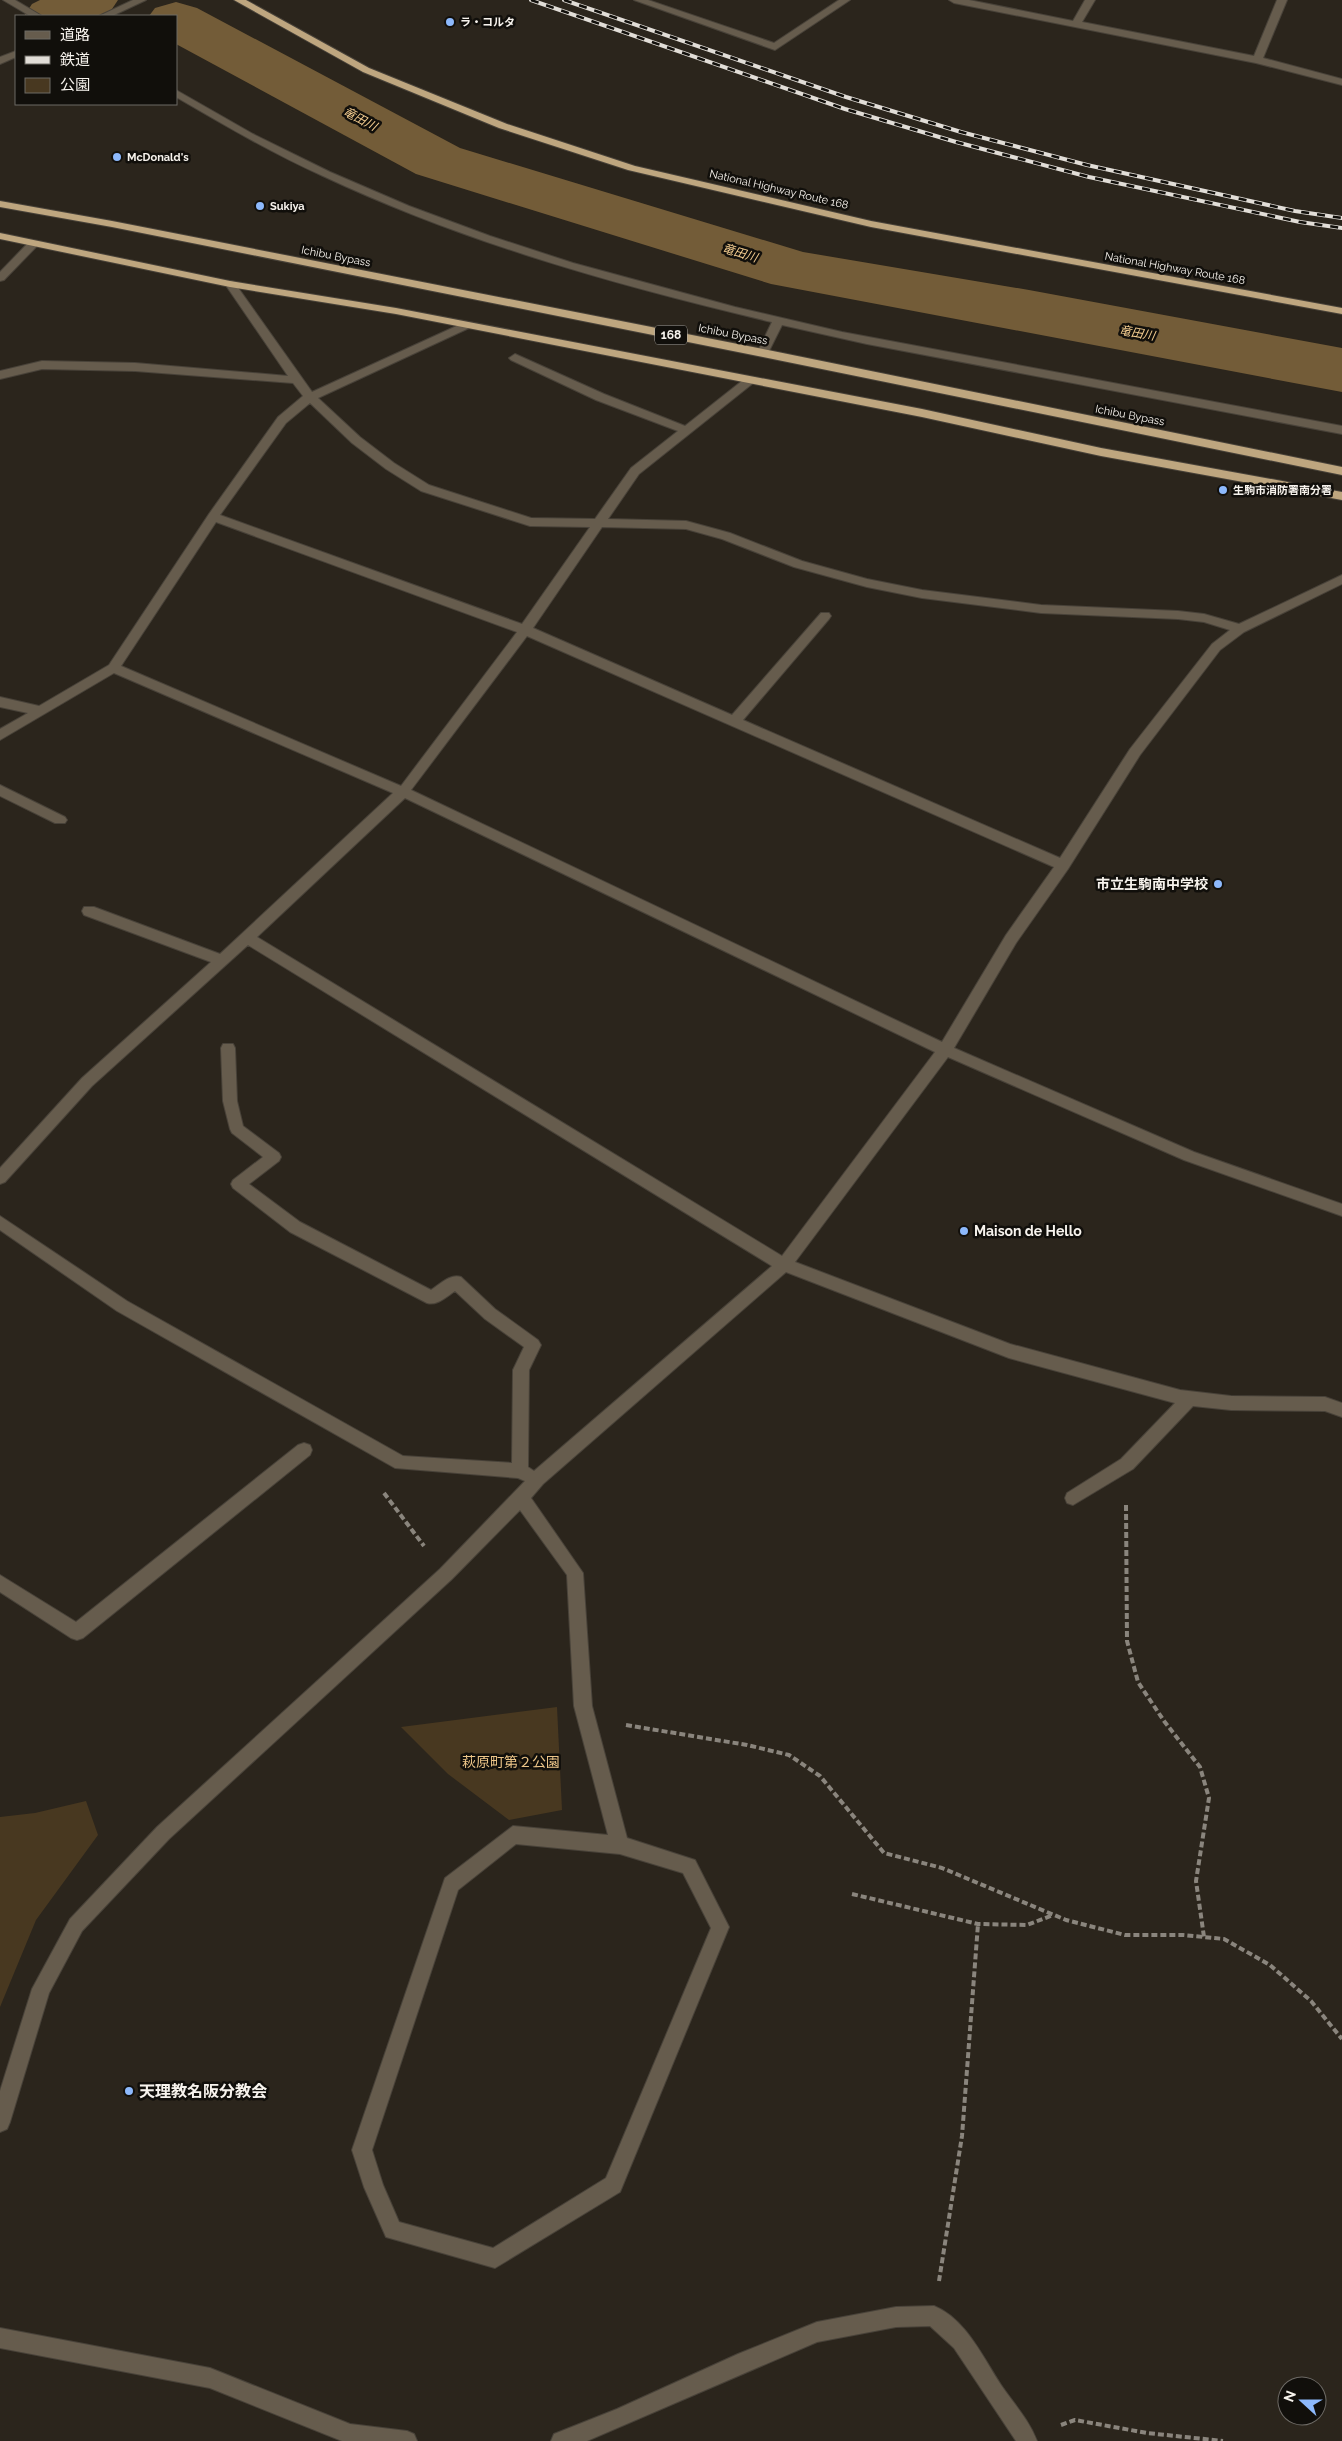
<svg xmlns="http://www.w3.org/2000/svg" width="1342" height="2441" font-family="Raleway,'Noto Sans JP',sans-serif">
<rect width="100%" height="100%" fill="#2b251c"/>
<!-- green -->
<g fill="#483820">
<polygon points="557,1707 562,1810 509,1820 448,1774 401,1727"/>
<polygon points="86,1801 98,1835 36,1920 0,2007 0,1817 35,1813"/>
</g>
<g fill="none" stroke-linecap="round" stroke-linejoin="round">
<!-- river -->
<g fill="#735c38" fill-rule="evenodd">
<polygon points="40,0 118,0 110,12 101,16 24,16 32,4"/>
<polygon points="176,2 197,8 460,148 803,252 1029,290 1342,348 1342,392 771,284 416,174 176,44 176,16 149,16 155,8"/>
</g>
<!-- minor casing -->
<g stroke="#484239" stroke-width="2">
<g id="minor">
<polygon points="3,0 15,0 42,16 30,16"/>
<polygon points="133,0 146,0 112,16 99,16"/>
<polygon points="634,0 648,0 774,43 839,0 850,0 775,50"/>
<polygon points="949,0 969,0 1073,21 1085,0 1095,0 1082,22 1254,56 1277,0 1287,0 1263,58 1342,79 1342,85 1256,63 954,3"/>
<polygon points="16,51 16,57 0,64 0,57"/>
<path d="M176 90 253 134 330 172 409 206 490 236 573 263 735 307 842 332 1342 426V434L867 344 782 325 767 355H759L757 353 772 322C619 286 466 243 323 176 272 153 224 125 176 97Z"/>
<polygon points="32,242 37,245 36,247 4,280 0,281 0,272 28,243"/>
<path d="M230 281 234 282 312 392 461 324H469V328L318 398 360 437 394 463 429 485 531 518 595 519 631 468 678 431 596 400 511 360 509 358 515 354 604 394 685 426 747 377H755L757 380 639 474 608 519 686 521 730 533 802 561 867 579 922 590 1041 605 1178 611 1204 614 1239 624 1342 575V584L1244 632 1220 650 1140 755 1068 869 1016 943 954 1048 1194 1152 1342 1204V1216L1184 1160 948 1057 795 1262 1010 1344 1180 1390 1231 1396 1325 1397 1342 1403V1417L1325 1411 1231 1410 1193 1406 1133 1469 1073 1505 1067 1503 1065 1498 1067 1493 1121 1459 1175 1403 1009 1358 786 1272 543 1484 531 1498 583 1573 592 1706 627 1838 695 1860 729 1927 620 2192 495 2268 386 2237 364 2187 352 2150 445 1878 513 1826 608 1835 574 1706 567 1575 520 1510 452 1579 169 1839 82 1931 49 1993 10 2122 7 2129 0 2132V2091L32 1989 70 1919 157 1827 440 1569 525 1481 518 1478 395 1468 117 1311 0 1230V1216L127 1301 403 1456 512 1463 513 1370 524 1347 485 1319 455 1291C446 1297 437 1306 427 1303L290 1232 233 1188 231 1184 233 1180 263 1157 232 1133 230 1129 223 1101 221 1048 223 1044H233L235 1048 237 1101 243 1126 279 1153 281 1157 279 1161 249 1184 300 1222 431 1290C440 1284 451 1273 461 1277L495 1309 538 1340 541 1345 529 1370 528 1467 534 1471 772 1266 248 945 92 1086 5 1182 0 1184V1168L82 1078 211 962 84 915 82 911 84 907H94L220 954 393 793 114 673 0 740V729L28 713 0 707V697L39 706 109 665 209 514 278 417 303 396 293 383 135 371 42 369 0 379V371L42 361 135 363 288 376 225 284ZM310 403 352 443 386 469 421 491 530 526 590 527 522 624 220 515 286 423ZM216 522 517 632 401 786 121 666ZM602 527 686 529 722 539 794 567 867 587 922 598 1041 613 1178 619 1204 622 1230 630 1212 644 1130 749 1060 858 743 720 829 619 831 616 829 613H821L732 715 533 628ZM527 636 1054 867 1006 935 942 1042 411 790ZM405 798 935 1052 782 1256 257 937ZM516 1844 620 1854 683 1873 711 1928 606 2178 493 2248 399 2222 383 2185 372 2150 458 1890Z"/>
<polygon points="0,785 65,817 67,820 65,823 55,823 0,796"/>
<polygon points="304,1443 310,1445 312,1450 310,1455 83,1638 77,1640 71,1638 0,1592 0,1575 76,1622 298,1445"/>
<path d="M934 2306C966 2319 983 2358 1001 2385 1014 2404 1029 2420 1037 2441H1016L954 2348 930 2326 896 2327 817 2342 587 2441H551L554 2434 617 2409 738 2354 817 2322 896 2307Z"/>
<polygon points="0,2328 210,2368 350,2424 407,2431 414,2434 417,2441 342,2441 210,2388 0,2348"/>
</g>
</g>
<!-- highway casing -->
<g stroke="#484239" stroke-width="2">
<g id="highway">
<polygon points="234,0 246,0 369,68 507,124 635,166 871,221 1342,308 1342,314 871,227 628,170 499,128 363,72"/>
<polygon points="0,201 112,221 763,349 1342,467 1342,475 763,357 112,227 0,207"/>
<polygon points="0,233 230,281 396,308 922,409 1101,448 1342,492 1342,500 1101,456 922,417 396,314 230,287 0,239"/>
</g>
</g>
<!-- path -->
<g stroke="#8a857d" stroke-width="4" stroke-dasharray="6 3" stroke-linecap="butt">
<polyline points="384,1493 424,1546"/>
<polyline points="1126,1505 1127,1641 1138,1682 1164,1721 1200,1767 1209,1798 1196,1881 1204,1937"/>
<polyline points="626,1725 747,1745 789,1755 820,1776 884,1853 942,1868 1066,1920 1125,1935 1183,1935 1224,1939 1270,1965 1311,2001 1342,2039"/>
<polyline points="852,1894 978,1924 1027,1925 1053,1915"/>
<polyline points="939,2281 962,2136 978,1924"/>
<polyline points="1061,2425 1075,2420 1147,2433 1223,2441"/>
</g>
<!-- minor -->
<use href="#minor" fill="#665c4d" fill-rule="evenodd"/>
<!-- highway -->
<use href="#highway" fill="#bea67f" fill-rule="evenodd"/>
<!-- rail casing -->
<g stroke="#e1ddd7" stroke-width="4">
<g id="rail">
<polyline points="531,0 845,109 956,142 1089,177 1300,222 1342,228"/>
<polyline points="564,0 846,97 961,132 1087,165 1295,211 1342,218"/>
</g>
</g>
<!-- rail -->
<use href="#rail" stroke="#110f0b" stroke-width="2.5" stroke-dasharray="8" stroke-linecap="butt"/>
</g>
<!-- markers -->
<g fill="#8db9fc" stroke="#110f0b" stroke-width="2">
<circle cx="450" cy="22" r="5"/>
<circle cx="117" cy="157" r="5"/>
<circle cx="260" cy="206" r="5"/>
<circle cx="1223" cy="490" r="5"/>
<circle cx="1218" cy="884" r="5"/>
<circle cx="964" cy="1231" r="5"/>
<circle cx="129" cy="2091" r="5"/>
</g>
<g text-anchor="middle" stroke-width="5" stroke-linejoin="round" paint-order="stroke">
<!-- far-poi labels -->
<g font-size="11" font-weight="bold" fill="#f7f3ed" stroke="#110f0b" text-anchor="start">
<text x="460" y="26">ラ・コルタ</text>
<text x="127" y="161">McDonald's</text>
<text x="270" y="210">Sukiya</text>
<text x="1233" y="494">生駒市消防署南分署</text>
</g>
<!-- far-street labels -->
<g font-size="11" fill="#f7f3ed" stroke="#110f0b">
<text transform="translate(779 189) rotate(13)" y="4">National Highway Route 168</text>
<text transform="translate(336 256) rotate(11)" y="4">Ichibu Bypass</text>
<text transform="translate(1175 268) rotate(10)" y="4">National Highway Route 168</text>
<text transform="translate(733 334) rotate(11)" y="4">Ichibu Bypass</text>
<text transform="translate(1130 415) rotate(11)" y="4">Ichibu Bypass</text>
</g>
<!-- far-water labels -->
<g font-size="12" font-style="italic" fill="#f6cf91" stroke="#110f0b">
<text transform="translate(360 119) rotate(28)" y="4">竜田川</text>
<text transform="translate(740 253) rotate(17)" y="4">竜田川</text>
<text transform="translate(1137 333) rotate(10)" y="4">竜田川</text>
</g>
<!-- shield labels -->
<rect fill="#110f0b" stroke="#b2afa9" stroke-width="1" x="655" y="325.5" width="32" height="19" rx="4"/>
<g font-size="12" font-weight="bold" fill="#f7f3ed">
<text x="671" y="339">168</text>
</g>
<!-- poi labels -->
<g font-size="14" font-weight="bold" fill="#f7f3ed" stroke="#110f0b" text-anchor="end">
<text x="1208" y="889">市立生駒南中学校</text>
<text x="974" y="1236" text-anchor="start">Maison de Hello</text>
</g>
<!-- park labels -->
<g font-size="14" fill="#ecc588" stroke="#110f0b">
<text x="511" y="1767">萩原町第２公園</text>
</g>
<!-- near-poi labels -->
<g font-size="16" font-weight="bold" fill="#f7f3ed" stroke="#110f0b" text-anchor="start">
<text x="139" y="2097">天理教名阪分教会</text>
</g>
</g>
<!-- legend -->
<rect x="15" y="15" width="162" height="90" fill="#110f0b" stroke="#6d6a65"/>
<rect x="25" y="31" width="25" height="8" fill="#665c4d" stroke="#6d6a65"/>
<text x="60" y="40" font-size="15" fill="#f7f3ed">道路</text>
<rect x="25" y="56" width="25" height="8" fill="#e1ddd7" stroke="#6d6a65"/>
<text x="60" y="65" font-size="15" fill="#f7f3ed">鉄道</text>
<rect x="25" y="78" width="25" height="15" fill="#483820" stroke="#6d6a65"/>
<text x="60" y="90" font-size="15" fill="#f7f3ed">公園</text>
<!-- north arrow -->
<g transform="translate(1302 2401) rotate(291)"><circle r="24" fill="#110f0b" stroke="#6d6a65"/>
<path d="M0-4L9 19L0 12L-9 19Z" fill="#8db9fc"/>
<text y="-8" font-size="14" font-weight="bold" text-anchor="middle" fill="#f7f3ed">N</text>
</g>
</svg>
